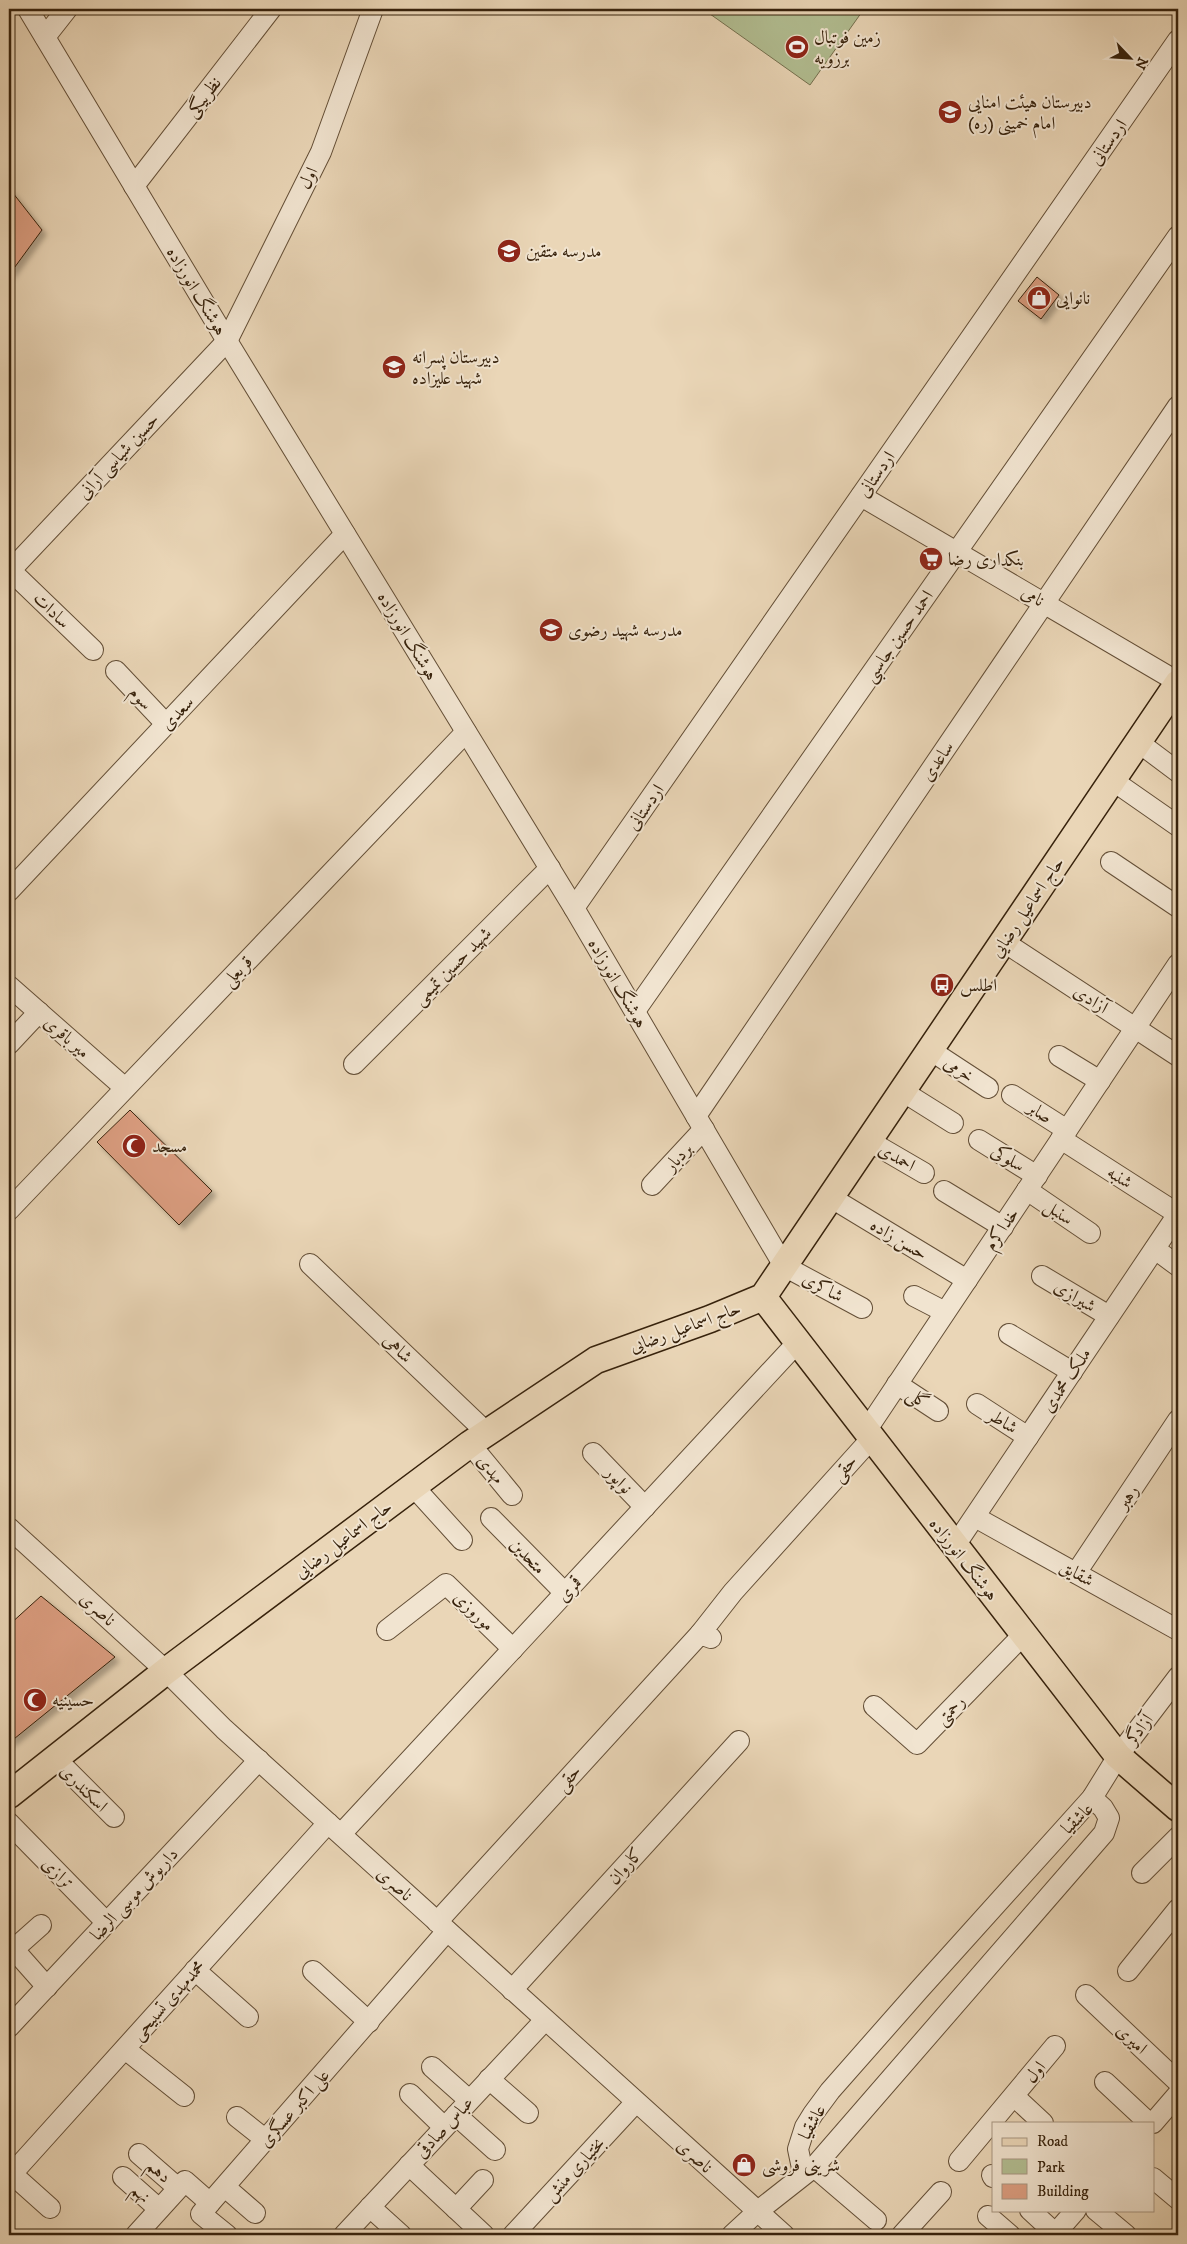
<svg xmlns="http://www.w3.org/2000/svg" width="1187" height="2244" font-family="'IM FELL DW Pica',Amiri,serif">
<defs>
<filter id="shadow"><feDropShadow dx="4.5" dy="4.5" stdDeviation="2.5" flood-color="#0004"/></filter>
</defs>
<rect width="100%" height="100%" fill="#ead6b7"/>
<filter id="stains"><feTurbulence type="fractalNoise" baseFrequency=".004" numOctaves="4"/><feColorMatrix values="0 0 0 0 .2 0 0 0 0 .09 0 0 0 0 .02 0 0 0 .5 -.17"/></filter>
<radialGradient id="worn" r=".72"><stop offset=".6" stop-color="#630" stop-opacity="0"/><stop offset="1" stop-color="#630" stop-opacity=".3"/></radialGradient>
<!-- green -->
<polygon fill="#b2be92" stroke="#74704f" points="703,9 864,9 810,85"/>
<!-- building -->
<g fill="#dc9e81" stroke="#37220c" filter="url(#shadow)">
<polygon points="9,188 42,230 9,275"/>
<polygon points="1037,277 1059,295 1041,319 1018,301"/>
<polygon points="130,1110 212,1191 179,1225 97,1142"/>
<polygon points="41,1596 115,1657 9,1743 9,1625"/>
</g>
<g fill="none" stroke-linecap="round" stroke-linejoin="round">
<!-- minor casing -->
<g stroke="#644f37" stroke-width="22">
<g id="minor">
<polyline points="28,9 227,341 574,908 784,1266 862,1308"/>
<polyline points="45,37 67,9"/>
<polyline points="134,186 271,9"/>
<polyline points="861,496 1178,682"/>
<polyline points="10,570 93,650"/>
<polyline points="9,572 227,341 321,152 373,9"/>
<polyline points="116,671 166,724"/>
<polyline points="1138,742 1178,772"/>
<polyline points="1112,780 1178,826"/>
<polyline points="1111,862 1178,907"/>
<polyline points="9,891 345,534"/>
<polyline points="574,908 1178,40"/>
<polyline points="1004,942 1178,1056"/>
<polyline points="9,986 125,1088"/>
<polyline points="635,1011 1178,236"/>
<polyline points="9,1044 39,1012"/>
<polyline points="930,1050 988,1088"/>
<polyline points="1059,1056 1100,1081"/>
<polyline points="354,1064 550,868"/>
<polyline points="902,1091 953,1123"/>
<polyline points="1012,1095 1067,1130"/>
<polyline points="696,1116 1178,406"/>
<polyline points="1061,1139 1178,1214"/>
<polyline points="979,1140 1037,1176"/>
<polyline points="869,1141 924,1173"/>
<polyline points="652,1185 704,1129"/>
<polyline points="1027,1190 1090,1233"/>
<polyline points="944,1191 1003,1227"/>
<polyline points="830,1197 967,1280"/>
<polyline points="9,1210 466,732"/>
<polyline points="1155,1249 1178,1266"/>
<polyline points="310,1264 486,1432"/>
<polyline points="1042,1276 1109,1316"/>
<polyline points="914,1296 945,1312"/>
<polyline points="1009,1334 1072,1372"/>
<polyline points="897,1384 938,1411"/>
<polyline points="977,1404 1028,1437"/>
<polyline points="866,1431 1178,964"/>
<polyline points="470,1444 512,1495"/>
<polyline points="593,1453 645,1507"/>
<polyline points="413,1486 462,1540"/>
<polyline points="975,1517 1178,1630"/>
<polyline points="491,1518 565,1593"/>
<polyline points="9,1528 166,1671 224,1729 784,2235"/>
<polyline points="954,1547 1178,1214"/>
<polyline points="1076,1573 1178,1420"/>
<polyline points="387,1630 446,1584 513,1649"/>
<polyline points="700,1634 733,1592 871,1439"/>
<polyline points="874,1706 917,1744 1024,1634"/>
<polyline points="55,1758 114,1817"/>
<polyline points="9,1823 107,1923"/>
<polyline points="341,1834 797,1343"/>
<polyline points="1142,1873 1178,1837"/>
<polyline points="437,1922 700,1634 711,1638"/>
<polyline points="9,1944 47,1987"/>
<polyline points="14,1949 41,1925"/>
<polyline points="195,1970 248,2017"/>
<polyline points="313,1971 369,2022"/>
<polyline points="1128,1971 1178,1909"/>
<polyline points="512,1990 739,1741"/>
<polyline points="1086,1995 1178,2082"/>
<polyline points="9,2027 259,1760"/>
<polyline points="125,2049 184,2096"/>
<polyline points="432,2067 469,2100"/>
<polyline points="489,2079 528,2113"/>
<polyline points="1105,2082 1149,2123"/>
<polyline points="410,2094 444,2127"/>
<polyline points="1015,2097 1043,2123"/>
<polyline points="456,2115 495,2150"/>
<polyline points="237,2117 266,2140"/>
<polyline points="1153,2123 1178,2094"/>
<polyline points="139,2154 178,2188"/>
<polyline points="959,2161 1055,2046"/>
<polyline points="409,2165 484,2235"/>
<polyline points="814,2167 876,2220"/>
<polyline points="803,2173 798,2149 805,2127 813,2114 830,2091 919,1990 1092,1798 1118,1756 1178,1677"/>
<polyline points="12,2174 50,2208"/>
<polyline points="992,2175 993,2177"/>
<polyline points="9,2177 328,1823"/>
<polyline points="123,2177 159,2209"/>
<polyline points="1153,2178 1178,2199"/>
<polyline points="225,2187 255,2213"/>
<polyline points="210,2203 201,2214 227,2235"/>
<polyline points="370,2207 401,2235"/>
<polyline points="456,2209 483,2180"/>
<polyline points="1030,2210 1056,2234"/>
<polyline points="1096,2210 1126,2235"/>
<polyline points="988,2216 1010,2235"/>
<polyline points="136,2235 185,2181 210,2203 447,1931"/>
<polyline points="344,2235 545,2020"/>
<polyline points="513,2235 636,2102"/>
<polyline points="732,2235 758,2211 814,2167 1104,1833 1109,1818 1103,1808 1092,1798"/>
<polyline points="902,2235 941,2192"/>
<polyline points="1054,2235 1076,2210"/>
</g>
</g>
<!-- major casing -->
<g stroke="#37220c" stroke-width="29">
<g id="major">
<polyline points="763,1297 1118,1756 1178,1808"/>
<polyline points="9,1795 166,1671 470,1444 596,1360 710,1319 763,1297 1178,683"/>
</g>
</g>
<!-- minor -->
<use href="#minor" stroke="#f1e4d0" stroke-width="20"/>
<!-- major -->
<use href="#major" stroke="#ead6b7" stroke-width="26"/>
</g>
<!-- icons -->
<defs>
<g id="stadium-disc" transform="scale(1.25)"><circle r="9.5" fill="#8f2418" stroke="#f1e4d0"/><path d="M0-5a6.5 5 0 1 0 0 10a6.5 5 0 1 0 0-10ZM-3.5-1.8h7v3.6h-7Z" fill="#fff"/></g>
<g id="school-disc" transform="scale(1.25)"><circle r="9.5" fill="#8f2418" stroke="#f1e4d0"/><path d="M0-5L7-2L0 1L-7-2ZM-4 1L0 2.5L4 1V4Q0 6-4 4Z" fill="#fff"/></g>
<g id="shop-disc" transform="scale(1.25)"><circle r="9.5" fill="#8f2418" stroke="#f1e4d0"/><path d="M-5-2.5h2.3a2.7 3.5 0 0 1 5.4 0H5L5.5 6h-11ZM-1.5-2.5h3a1.5 2.3 0 0 0-3 0Z" fill="#fff"/></g>
<g id="supermarket-disc" transform="scale(1.25)"><circle r="9.5" fill="#8f2418" stroke="#f1e4d0"/><path d="M-6-5.5h2.5l.6 2H6L4.5 2H-2.5L-4.4-4H-6ZM-1.5 3.2a1.3 1.3 0 1 0 .1 0ZM3 3.2a1.3 1.3 0 1 0 .1 0Z" fill="#fff"/></g>
<g id="bus-disc" transform="scale(1.25)"><circle r="9.5" fill="#8f2418" stroke="#f1e4d0"/><path d="M-5-6H5V4H4V6H2V4H-2V6H-4V4H-5ZM-3.5-4V0h7V-4ZM-3.5 1.2v1.5H-2V1.2ZM2 1.2v1.5H3.5V1.2Z" fill="#fff"/></g>
<g id="mosque-disc" transform="scale(1.25)"><circle r="9.5" fill="#8f2418" stroke="#f1e4d0"/><path d="M3.5-4.9A6 6 0 1 0 3.5 4.9A5 5 0 1 1 3.5-4.9Z" fill="#fff"/></g>
</defs>
<g fill-rule="evenodd">
<use href="#stadium-disc" x="797" y="47"/>
<use href="#school-disc" x="950" y="112"/>
<use href="#school-disc" x="509" y="251"/>
<use href="#shop-disc" x="1039" y="298"/>
<use href="#school-disc" x="394" y="367"/>
<use href="#supermarket-disc" x="931" y="559"/>
<use href="#school-disc" x="551" y="630"/>
<use href="#bus-disc" x="942" y="985"/>
<use href="#mosque-disc" x="134" y="1146"/>
<use href="#mosque-disc" x="35" y="1700"/>
<use href="#shop-disc" x="744" y="2165"/>
</g>
<g text-anchor="middle" stroke-width="4" stroke-linejoin="round" paint-order="stroke">
<!-- poi labels -->
<g font-size="18" fill="#37220c" stroke="#f1e4d0" text-anchor="start">
<text x="814" y="43">زمین فوتبال<tspan x="814" dy="21">برزویه</tspan></text>
<text x="968" y="108">دبیرستان هیئت امنایی<tspan x="968" dy="21">امام خمینی (ره)</tspan></text>
<text x="526" y="257">مدرسه متقین</text>
<text x="1056" y="304">نانوایی</text>
<text x="412" y="363">دبیرستان پسرانه<tspan x="412" dy="21">شهید علیزاده</tspan></text>
<text x="948" y="565">بنکداری رضا</text>
<text x="568" y="636">مدرسه شهید رضوی</text>
<text x="960" y="991">اطلس</text>
<text x="152" y="1152">مسجد</text>
<text x="52" y="1706">حسینیه</text>
<text x="762" y="2171">شرینی فروشی</text>
</g>
<!-- street labels -->
<g font-size="18" fill="#37220c" stroke="#f1e4d0">
<text transform="translate(203 97) rotate(-52)" y="6">نظربیگی</text>
<text transform="translate(1108 142) rotate(-55)" y="6">اردستانی</text>
<text transform="translate(308 178) rotate(-64)" y="6">اول</text>
<text transform="translate(197 291) rotate(59)" y="6">هوشنگ انورزاده</text>
<text transform="translate(118 456) rotate(-47)" y="6">حسین شیاسی آرانی</text>
<text transform="translate(876 474) rotate(-55)" y="6">اردستانی</text>
<text transform="translate(1033 596) rotate(30)" y="6">نامی</text>
<text transform="translate(52 610) rotate(44)" y="6">سادات</text>
<text transform="translate(408 636) rotate(59)" y="6">هوشنگ انورزاده</text>
<text transform="translate(898 636) rotate(-55)" y="6">احمد حسین جاسبی</text>
<text transform="translate(141 698) rotate(47)" y="6">سوم</text>
<text transform="translate(177 713) rotate(-47)" y="6">سعدی</text>
<text transform="translate(937 761) rotate(-56)" y="6">ساعدی</text>
<text transform="translate(645 807) rotate(-55)" y="6">اردستانی</text>
<text transform="translate(1027 907) rotate(-56)" y="6">حاج اسماعیل رضایی</text>
<text transform="translate(452 966) rotate(-45)" y="6">شهید حسین تمیمی</text>
<text transform="translate(237 971) rotate(-46)" y="6">قربعلی</text>
<text transform="translate(618 983) rotate(60)" y="6">هوشنگ انورزاده</text>
<text transform="translate(1091 999) rotate(33)" y="6">آزادی</text>
<text transform="translate(67 1037) rotate(41)" y="6">میر باقری</text>
<text transform="translate(959 1069) rotate(33)" y="6">خرمی</text>
<text transform="translate(1040 1112) rotate(33)" y="6">صابر</text>
<text transform="translate(678 1157) rotate(-47)" y="6">بردبار</text>
<text transform="translate(897 1157) rotate(30)" y="6">احمدی</text>
<text transform="translate(1008 1158) rotate(31)" y="6">سلوکی</text>
<text transform="translate(1120 1177) rotate(33)" y="6">شنبه</text>
<text transform="translate(1059 1212) rotate(35)" y="6">سنبل</text>
<text transform="translate(1001 1229) rotate(-56)" y="6">خداکرم</text>
<text transform="translate(899 1239) rotate(31)" y="6">حسن زاده</text>
<text transform="translate(823 1287) rotate(28)" y="6">شاکری</text>
<text transform="translate(1075 1296) rotate(31)" y="6">شیرازی</text>
<text transform="translate(685 1327) rotate(-20)" y="6">حاج اسماعیل رضایی</text>
<text transform="translate(398 1348) rotate(44)" y="6">شاهی</text>
<text transform="translate(1066 1380) rotate(-56)" y="6">ملک محمدی</text>
<text transform="translate(918 1398) rotate(34)" y="6">گلی</text>
<text transform="translate(1003 1421) rotate(32)" y="6">شاطر</text>
<text transform="translate(844 1468) rotate(-48)" y="6">حقی</text>
<text transform="translate(491 1469) rotate(51)" y="6">مهدی</text>
<text transform="translate(619 1480) rotate(46)" y="6">نواپور</text>
<text transform="translate(1127 1497) rotate(-56)" y="6">رهبر</text>
<text transform="translate(343 1539) rotate(-37)" y="6">حاج اسماعیل رضایی</text>
<text transform="translate(528 1556) rotate(46)" y="6">متحدین</text>
<text transform="translate(964 1559) rotate(52)" y="6">هوشنگ انورزاده</text>
<text transform="translate(1077 1573) rotate(29)" y="6">شقایق</text>
<text transform="translate(569 1589) rotate(-47)" y="6">قمری</text>
<text transform="translate(98 1609) rotate(42)" y="6">ناصری</text>
<text transform="translate(474 1611) rotate(44)" y="6">موروزی</text>
<text transform="translate(950 1710) rotate(-46)" y="6">رحمتی</text>
<text transform="translate(1139 1729) rotate(-53)" y="6">آزادگر</text>
<text transform="translate(568 1778) rotate(-48)" y="6">حقی</text>
<text transform="translate(84 1788) rotate(45)" y="6">اسکندری</text>
<text transform="translate(1077 1818) rotate(-44)" y="6">عاشقیا</text>
<text transform="translate(625 1866) rotate(-48)" y="6">کاروان</text>
<text transform="translate(58 1873) rotate(45)" y="6">ترازی</text>
<text transform="translate(395 1884) rotate(42)" y="6">ناصری</text>
<text transform="translate(134 1894) rotate(-47)" y="6">داریوش موسی الرضا</text>
<text transform="translate(168 2000) rotate(-48)" y="6">محمدمهدی تسبیحی</text>
<text transform="translate(1132 2039) rotate(43)" y="6">امیری</text>
<text transform="translate(1035 2072) rotate(-51)" y="6">اول</text>
<text transform="translate(294 2108) rotate(-49)" y="6">علی اکبر عسگری</text>
<text transform="translate(812 2122) rotate(-61)" y="6">عاشقیا</text>
<text transform="translate(444 2127) rotate(-47)" y="6">عباس صادقی</text>
<text transform="translate(695 2156) rotate(42)" y="6">ناصری</text>
<text transform="translate(574 2169) rotate(-47)" y="6">بختیاری منش</text>
<text transform="translate(159 2171) rotate(41)" y="6">دهم</text>
<text transform="translate(141 2193) rotate(41)" y="6">نهم</text>
</g>
</g>
<!-- margin -->
<rect width="1187" height="2244" fill="none" stroke="#ead6b7" stroke-width="30"/>
<rect x="10" y="10" width="1167" height="2224" fill="none" stroke="#37220c" stroke-width="2.5"/>
<rect x="15" y="15" width="1157" height="2214" fill="none" stroke="#37220c"/>
<!-- legend -->
<rect x="992" y="2122" width="162" height="90" fill="#f1e4d0" stroke="#a79682"/>
<rect x="1002" y="2138" width="25" height="8" fill="#ead6b7" stroke="#a79682"/>
<text x="1037" y="2146" font-size="15" fill="#37220c">Road</text>
<rect x="1002" y="2159" width="25" height="15" fill="#b2be92" stroke="#a79682"/>
<text x="1037" y="2172" font-size="15" fill="#37220c">Park</text>
<rect x="1002" y="2184" width="25" height="15" fill="#dc9e81" stroke="#a79682"/>
<text x="1037" y="2196" font-size="15" fill="#37220c">Building</text>
<!-- north arrow -->
<g transform="translate(1130 58) rotate(115)" stroke="#f1e4d0" stroke-width="4" paint-order="stroke">
<path d="M0-4L9 19L0 12L-9 19Z" fill="#37220c"/>
<text y="-8" font-size="14" font-weight="bold" text-anchor="middle" fill="#37220c">N</text>
</g>
<rect width="100%" height="100%" filter="url(#stains)"/>
<rect width="100%" height="100%" fill="url(#worn)"/>
</svg>
